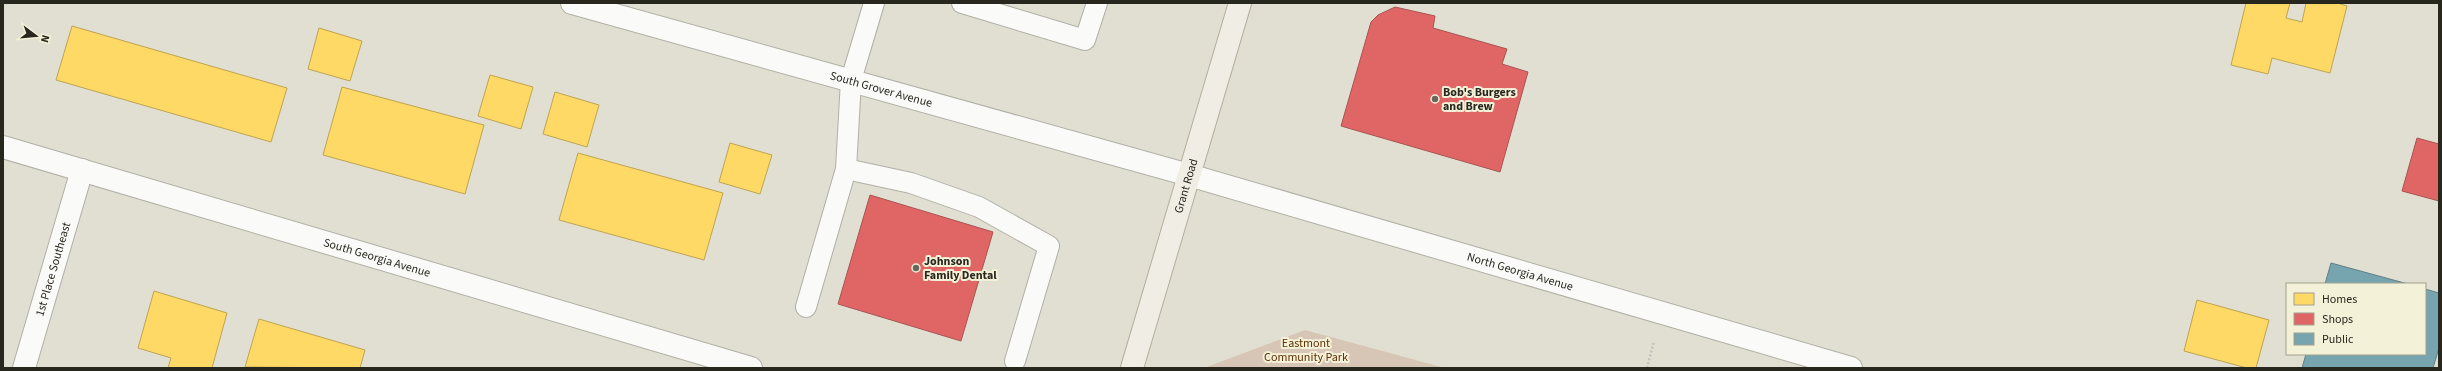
<svg xmlns="http://www.w3.org/2000/svg" width="2442" height="371" font-family="'Source Sans 3',sans-serif">
<rect width="100%" height="100%" fill="#e0dfd2"/>
<!-- green -->
<polygon fill="#d7c6b5" points="1305,330 1445,368 1204,368"/>
<!-- homes -->
<g fill="#ffd966" stroke="#bea450">
<polygon points="2246,3 2290,3 2286,18 2302,22 2306,3 2337,3 2347,6 2330,73 2272,58 2268,74 2231,65"/>
<polygon points="72,26 287,88 271,142 56,80"/>
<polygon points="319,28 362,41 350,81 308,69"/>
<polygon points="490,75 533,87 521,129 478,116"/>
<polygon points="342,87 484,125 465,194 323,155"/>
<polygon points="555,92 599,105 587,147 543,134"/>
<polygon points="730,143 772,155 760,194 719,182"/>
<polygon points="578,153 723,193 704,260 559,220"/>
<polygon points="154,291 227,313 212,368 168,368 171,358 138,348"/>
<polygon points="2197,300 2269,320 2256,368 2247,368 2184,351"/>
<polygon points="259,319 365,350 360,368 245,367"/>
</g>
<!-- shops -->
<g fill="#e06666" stroke="#a95350">
<polygon points="1395,7 1435,16 1433,28 1507,49 1502,64 1528,72 1500,172 1341,126 1371,22 1378,15"/>
<polygon points="2417,138 2439,144 2439,201 2402,191"/>
<polygon points="870,195 993,232 961,341 838,304"/>
</g>
<!-- public -->
<g fill="#76a5af" stroke="#5f7f84">
<polygon points="2331,263 2408,284 2325,284"/>
<polygon points="2425,289 2439,293 2439,348 2433,368 2302,368 2306,354 2425,354"/>
</g>
<g fill="none" stroke-linecap="round" stroke-linejoin="round">
<!-- service casing -->
<g stroke="#b1b0a6" stroke-width="22">
<g id="service">
<polyline points="962,3 1085,40 1097,3"/>
<polyline points="846,169 911,183 979,207 1049,246 1015,361"/>
<polyline points="806,307 846,169 851,80 874,3"/>
</g>
</g>
<!-- minor casing -->
<g stroke="#b1b0a6" stroke-width="24">
<g id="minor">
<path id="s1" d="M572 3 1189 175"/>
<path id="s2" d="M3 147 751 368"/>
<path id="s3" d="M24 368 82 170"/>
</g>
</g>
<!-- tertiary casing -->
<g stroke="#b1b0a6" stroke-width="24">
<g id="tertiary">
<path id="s4" d="M1189 175 1851 368"/>
</g>
</g>
<!-- primary casing -->
<g stroke="#b5ae9e" stroke-width="24">
<g id="primary">
<path id="s5" d="M1132 368 1240 3"/>
</g>
</g>
<!-- path -->
<polyline stroke="#c2c1bc" stroke-width="2.5" stroke-dasharray="2 2" stroke-linecap="butt" points="1647,368 1654,341"/>
<!-- service -->
<use href="#service" stroke="#fafaf8" stroke-width="20"/>
<!-- minor -->
<use href="#minor" stroke="#fafaf8" stroke-width="22"/>
<!-- tertiary -->
<use href="#tertiary" stroke="#fafaf8" stroke-width="22"/>
<!-- primary -->
<use href="#primary" stroke="#f0ede5" stroke-width="22"/>
</g>
<!-- markers -->
<g fill="#68675d" stroke="#f4f1d9" stroke-width="1.5">
<circle cx="1435" cy="99" r="4"/>
<circle cx="916" cy="268" r="4"/>
</g>
<g text-anchor="middle" stroke-width="4" stroke-linejoin="round" paint-order="stroke">
<!-- street labels -->
<g font-size="12" fill="#28271e" stroke="#f4f1d9">
<text dy="4" stroke="none"><textPath href="#s1" startOffset="321">South Grover Avenue</textPath></text>
<text dy="4" stroke="none"><textPath href="#s5" startOffset="190">Grant Road</textPath></text>
<text dy="4" stroke="none"><textPath href="#s2" startOffset="390">South Georgia Avenue</textPath></text>
<text dy="4" stroke="none"><textPath href="#s3" startOffset="103">1st Place Southeast</textPath></text>
<text dy="4" stroke="none"><textPath href="#s4" startOffset="345">North Georgia Avenue</textPath></text>
</g>
<!-- poi labels -->
<g font-size="12" font-weight="bold" fill="#28271e" stroke="#f4f1d9" text-anchor="start">
<text x="1443" y="96">Bob's Burgers<tspan x="1443" dy="14">and Brew</tspan></text>
<text x="924" y="265">Johnson<tspan x="924" dy="14">Family Dental</tspan></text>
</g>
<!-- park labels -->
<g font-size="12" fill="#5d2f04" stroke="#f4f1d9">
<text x="1306" y="347">Eastmont<tspan x="1306" dy="14">Community Park</tspan></text>
</g>
</g>
<!-- border -->
<rect width="2442" height="371" fill="none" stroke="#28271e" stroke-width="8"/>
<!-- legend -->
<rect x="2286" y="283" width="140" height="72" fill="#f4f1d9" stroke="#a2a08e"/>
<rect x="2294" y="293" width="20" height="12" fill="#ffd966" stroke="#a2a08e"/>
<text x="2322" y="303" font-size="12" fill="#28271e">Homes</text>
<rect x="2294" y="313" width="20" height="12" fill="#e06666" stroke="#a2a08e"/>
<text x="2322" y="323" font-size="12" fill="#28271e">Shops</text>
<rect x="2294" y="333" width="20" height="12" fill="#76a5af" stroke="#a2a08e"/>
<text x="2322" y="343" font-size="12" fill="#28271e">Public</text>
<!-- north arrow -->
<g transform="translate(36 36) rotate(106)" stroke="#f4f1d9" stroke-width="3" paint-order="stroke">
<path d="M0-3L7 15L0 10L-7 15Z" fill="#28271e"/>
<text y="-6" font-size="11" font-weight="bold" text-anchor="middle" fill="#28271e">N</text>
</g>
</svg>
